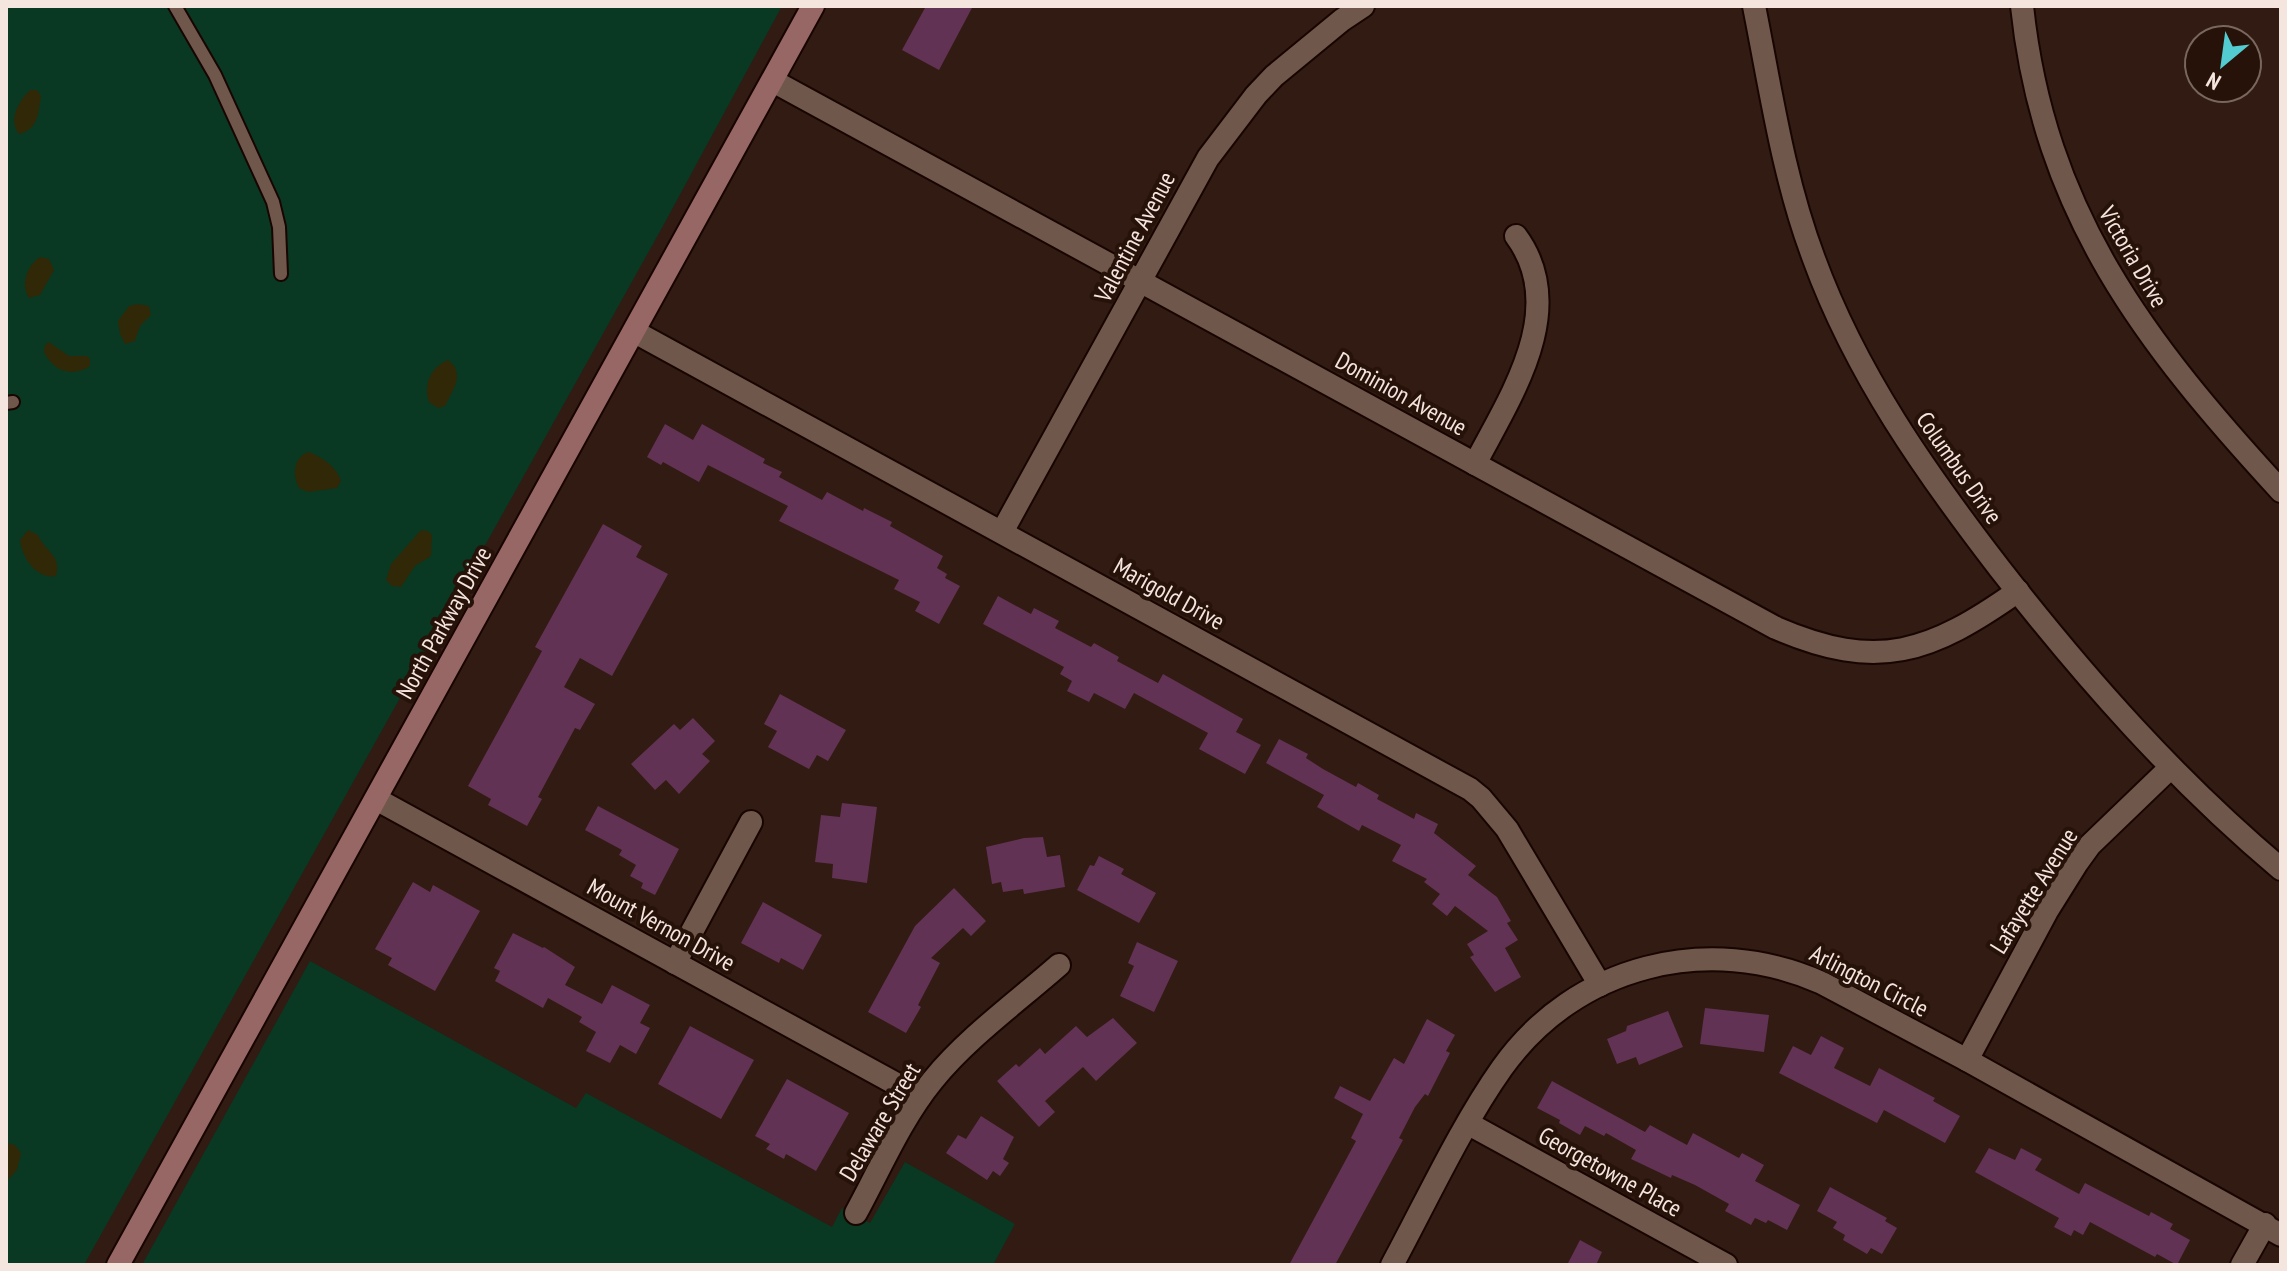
<svg xmlns="http://www.w3.org/2000/svg" width="2287" height="1271" font-family="'PT Sans Narrow',sans-serif">
<rect width="100%" height="100%" fill="#311b12"/>
<!-- green -->
<g fill="#093922">
<polygon points="6,6 782,6 663,226 84,1265 6,1265"/>
<polygon points="310,961 576,1108 586,1093 832,1227 842,1208 870,1223 905,1162 1015,1224 993,1265 142,1265"/>
</g>
<!-- sand -->
<g fill="#302807">
<path d="M30 90H37L41 96C38 113 39 129 19 134 8 120 18 102 30 90Z"/>
<path d="M40 257 49 259 54 270 40 295 29 298C20 285 27 265 40 257Z"/>
<polygon points="138,304 149,306 151,315 140,326 135,341 125,344 120,334 118,321 129,306"/>
<path d="M49 342 69 356H87L90 359V366C72 378 53 371 44 352L45 345Z"/>
<path d="M448 360C466 373 453 390 445 406L438 408 429 402C423 384 431 367 448 360Z"/>
<path d="M308 452C321 456 337 467 341 481L337 488 308 492 299 488C292 475 293 458 308 452Z"/>
<path d="M28 530 38 535C46 553 62 555 56 576 37 580 22 558 20 540Z"/>
<polygon points="421,530 428,531 432,535 431,556 415,566 401,587 392,586 386,580 391,564"/>
<polygon points="7,1143 15,1145 21,1153 17,1170 6,1182"/>
</g>
<!-- building -->
<g fill="#613254">
<polygon points="926,6 973,6 939,70 902,50"/>
<polygon points="665,424 693,440 702,424 765,459 763,463 782,472 779,477 822,500 827,492 863,511 864,508 892,522 890,526 943,556 937,568 947,574 945,578 960,586 939,624 915,611 920,602 894,589 899,580 779,521 788,506 708,465 699,482 663,462 661,465 647,457"/>
<polygon points="603,524 642,546 636,557 668,574 612,676 580,658 564,687 595,704 580,730 575,728 538,797 542,799 527,826 488,805 491,799 468,786 542,651 535,647"/>
<polygon points="998,596 1031,614 1034,608 1059,621 1055,628 1091,647 1094,643 1119,657 1117,661 1158,683 1163,674 1243,719 1236,732 1261,745 1245,774 1199,749 1208,733 1134,693 1125,709 1094,693 1089,702 1067,691 1072,681 1060,674 1064,667 983,624"/>
<polygon points="780,694 846,730 828,761 817,755 809,769 768,747 777,731 764,724"/>
<polygon points="693,718 715,741 702,754 710,761 679,794 666,780 655,790 631,764 674,724 680,730"/>
<polygon points="1279,739 1308,754 1306,758 1323,769 1356,787 1358,783 1379,795 1377,799 1414,819 1416,813 1438,824 1434,833 1476,866 1468,875 1497,897 1511,921 1507,923 1518,940 1505,948 1521,977 1495,992 1470,957 1474,955 1467,944 1488,931 1455,906 1447,916 1432,904 1440,894 1424,882 1427,879 1392,861 1401,845 1362,825 1359,831 1317,807 1324,795 1266,763"/>
<polygon points="842,803 877,807 867,883 832,878 833,864 815,862 821,815 840,817"/>
<polygon points="598,806 679,849 655,895 641,888 643,883 630,876 636,865 619,855 622,850 585,830"/>
<polygon points="1043,837 1047,857 1060,855 1065,887 1024,894 1023,889 1003,892 1001,882 992,884 986,847 1024,838"/>
<polygon points="1099,856 1124,869 1121,874 1156,893 1139,923 1077,890 1090,865 1094,866"/>
<polygon points="413,882 430,892 433,885 480,911 435,991 388,965 392,958 375,949"/>
<polygon points="954,888 986,921 971,936 963,928 931,958 940,963 918,1005 921,1007 906,1033 868,1012 915,926"/>
<polygon points="763,902 822,935 803,970 781,958 779,963 741,943"/>
<polygon points="513,933 543,948 544,947 575,967 565,985 602,1004 612,985 650,1005 640,1023 650,1028 636,1054 620,1045 610,1063 586,1051 596,1032 579,1022 582,1017 548,998 543,1008 495,981 500,971 494,968"/>
<polygon points="1137,942 1178,961 1154,1012 1120,996 1134,966 1128,963"/>
<polygon points="1705,1008 1769,1015 1764,1052 1700,1044"/>
<polygon points="1668,1011 1683,1047 1639,1065 1636,1057 1617,1064 1607,1039 1626,1031 1627,1026"/>
<polygon points="1113,1018 1137,1043 1096,1081 1083,1067 1045,1101 1055,1112 1039,1127 997,1081 1016,1064 1019,1067 1040,1048 1045,1054 1076,1026 1087,1037"/>
<polygon points="1427,1019 1455,1035 1446,1051 1450,1053 1428,1096 1425,1094 1415,1107 1399,1138 1403,1140 1335,1265 1289,1265 1356,1141 1351,1138 1363,1114 1334,1098 1340,1086 1370,1101 1394,1058 1404,1064"/>
<polygon points="690,1026 754,1060 721,1119 658,1084"/>
<polygon points="1821,1036 1844,1048 1834,1068 1870,1086 1879,1068 1935,1098 1933,1101 1960,1116 1945,1143 1884,1110 1877,1123 1779,1073 1793,1046 1811,1055"/>
<polygon points="787,1079 849,1113 816,1171 786,1154 784,1159 766,1149 770,1144 755,1136"/>
<polygon points="1552,1081 1645,1132 1650,1125 1687,1145 1693,1133 1739,1158 1742,1153 1764,1165 1755,1181 1800,1205 1787,1230 1768,1220 1766,1223 1755,1218 1751,1225 1725,1211 1729,1204 1695,1185 1672,1175 1671,1178 1631,1159 1636,1150 1606,1133 1604,1136 1585,1126 1580,1135 1559,1123 1560,1120 1537,1108"/>
<polygon points="981,1116 1014,1137 1003,1159 1009,1163 1000,1176 993,1171 987,1180 946,1153 958,1135 966,1139"/>
<polygon points="1989,1148 2015,1160 2021,1148 2042,1159 2035,1170 2079,1194 2085,1183 2149,1216 2151,1212 2173,1224 2170,1229 2190,1240 2177,1265 2157,1254 2155,1257 2090,1222 2083,1235 2074,1230 2071,1236 2054,1227 2059,1218 1975,1172"/>
<polygon points="1830,1187 1887,1218 1885,1221 1897,1228 1882,1254 1871,1248 1867,1254 1843,1240 1845,1235 1833,1228 1837,1222 1817,1211"/>
<polygon points="1580,1240 1602,1252 1596,1265 1567,1265"/>
</g>
<g fill="none" stroke-linecap="round" stroke-linejoin="round">
<!-- service casing -->
<g stroke="#180501" stroke-width="16">
<g id="service">
<polyline points="175,6 215,75 273,202 279,227 281,274"/>
<polyline points="6,403 13,402"/>
</g>
</g>
<!-- minor casing -->
<g stroke="#180501" stroke-width="26">
<g id="minor">
<path d="M1754 6C1771 91 1783 177 1814 259 1856 374 1926 473 2000 569 2085 678 2175 780 2281 869"/>
<path d="M2022 6C2044 213 2145 343 2281 491"/>
<path d="M773 81 1776 628C1878 672 1930 653 2018 591"/>
<polyline points="635,332 1470,789 1481,798 1507,829 1600,985"/>
<path d="M1475 464C1510 397 1570 309 1516 236"/>
<polyline points="1002,532 1208,158 1256,95 1274,76 1342,20 1363,6"/>
<polyline points="376,799 920,1097"/>
<polyline points="675,963 751,822"/>
<polyline points="1967,1060 2047,911 2077,863 2090,845 2170,768"/>
<polyline points="1469,1124 1726,1265"/>
<path d="M856 1213C880 1169 901 1119 933 1080 967 1038 1018 1001 1059 965"/>
<path d="M1392 1265C1426 1202 1461 1126 1502 1068 1575 965 1708 932 1822 983L1967 1060 2281 1235"/>
<polyline points="2242,1265 2265,1224"/>
</g>
</g>
<!-- secondary casing -->
<g stroke="#180501" stroke-width="26">
<polyline id="secondary" points="118,1265 813,6"/>
</g>
<!-- service -->
<use href="#service" stroke="#70574c" stroke-width="12"/>
<!-- minor -->
<use href="#minor" stroke="#70574c" stroke-width="22"/>
<!-- secondary -->
<use href="#secondary" stroke="#976766" stroke-width="22"/>
</g>
<g text-anchor="middle" stroke-width="8" stroke-linejoin="round" paint-order="stroke">
<!-- street labels -->
<g font-size="24" fill="#f4e5de" stroke="#271209">
<text transform="translate(1135 237) rotate(-62)" y="8">Valentine Avenue</text>
<text transform="translate(2133 257) rotate(60)" y="8">Victoria Drive</text>
<text transform="translate(1401 394) rotate(29)" y="8">Dominion Avenue</text>
<text transform="translate(1959 468) rotate(55)" y="8">Columbus Drive</text>
<text transform="translate(1169 594) rotate(29)" y="8">Marigold Drive</text>
<text transform="translate(444 623) rotate(-61)" y="8">North Parkway Drive</text>
<text transform="translate(2034 891) rotate(-58)" y="8">Lafayette Avenue</text>
<text transform="translate(661 925) rotate(29)" y="8">Mount Vernon Drive</text>
<text transform="translate(1869 981) rotate(27)" y="8">Arlington Circle</text>
<text transform="translate(880 1122) rotate(-59)" y="8">Delaware Street</text>
<text transform="translate(1610 1172) rotate(29)" y="8">Georgetowne Place</text>
</g>
</g>
<!-- border -->
<rect width="2287" height="1271" fill="none" stroke="#f4e5de" stroke-width="16"/>
<!-- north arrow -->
<g transform="translate(2223 64) rotate(209)"><circle r="38" fill="#271209" stroke="#79665e" stroke-width="2"/>
<path d="M0-6L14 30L0 20L-14 30Z" fill="#52ccd0"/>
<text y="-12" font-size="22" font-weight="bold" text-anchor="middle" fill="#f4e5de">N</text>
</g>
</svg>
